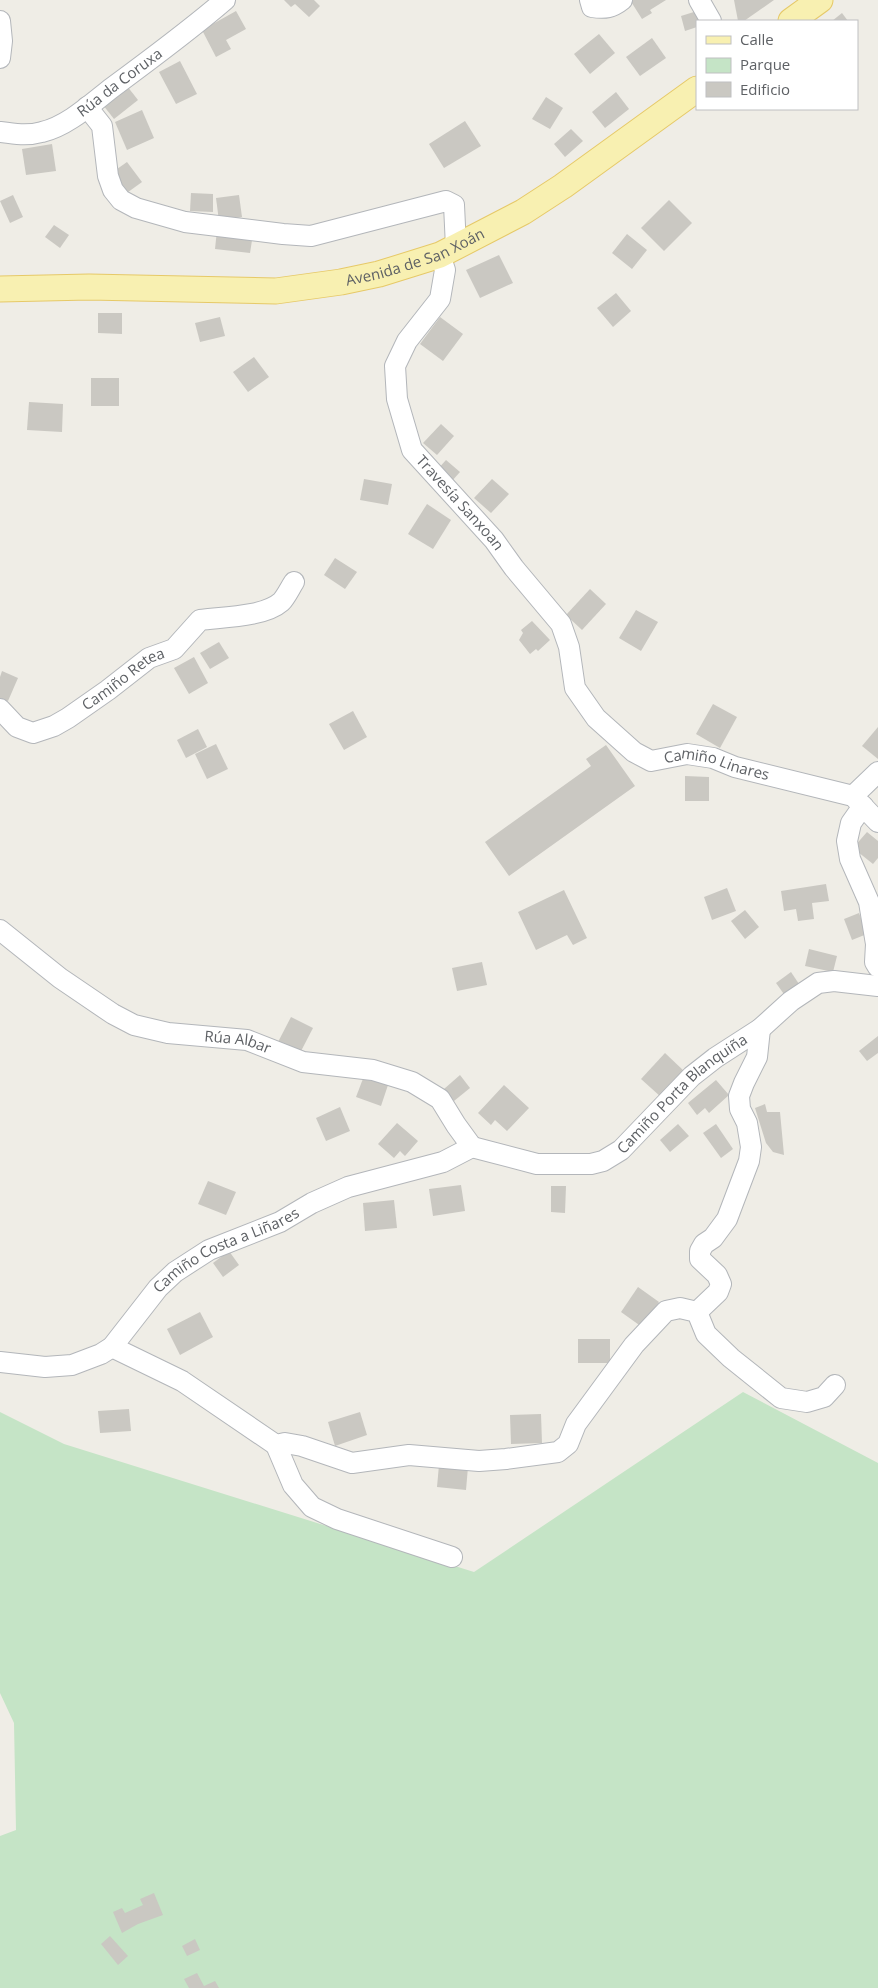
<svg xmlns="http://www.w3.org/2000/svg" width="878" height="1988" font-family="'Open Sans',sans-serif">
<rect width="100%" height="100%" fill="#efede6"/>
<!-- green -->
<polygon fill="#c5e4c6" points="743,1392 878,1463 878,1988 0,1988 0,1836 16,1830 14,1723 0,1693 0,1412 64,1444 474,1572"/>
<!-- building -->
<g fill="#cac8c2">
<polygon points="284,0 314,0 320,6 309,17 295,4 291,7"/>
<polygon points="630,0 666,0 650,10 652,13 642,19"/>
<polygon points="734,0 774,0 744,21 738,21"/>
<polygon points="236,11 246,29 226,40 231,49 216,57 202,30"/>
<polygon points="697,11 700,21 697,21 697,27 685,31 681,16"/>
<polygon points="842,13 848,21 832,21"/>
<polygon points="599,34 615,53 590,74 574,54"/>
<polygon points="652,38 666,58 640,76 626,57"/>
<polygon points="180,61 197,94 176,104 159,72"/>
<polygon points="127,86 138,100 114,119 103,105"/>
<polygon points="616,92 629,109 605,128 592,112"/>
<polygon points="546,97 563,108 550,129 532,119"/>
<polygon points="142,110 154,138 127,150 115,122"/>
<polygon points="465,121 481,146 444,168 429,144"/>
<polygon points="571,129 583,141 565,157 554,144"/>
<polygon points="52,144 56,171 26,175 22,149"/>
<polygon points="127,162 142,182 124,195 110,174"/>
<polygon points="191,193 213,194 213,212 190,211"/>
<polygon points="13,195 23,217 10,223 0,201"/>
<polygon points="239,195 242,217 219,221 216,198"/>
<polygon points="669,200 692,223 664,251 641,228"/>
<polygon points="54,225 69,235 60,248 45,237"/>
<polygon points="217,230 253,234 250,253 215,249"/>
<polygon points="627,234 647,250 632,269 612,253"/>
<polygon points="499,255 513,283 480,298 466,270"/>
<polygon points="616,293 631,311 613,327 597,308"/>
<polygon points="98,313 122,313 122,334 98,333"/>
<polygon points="220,317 225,336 200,342 195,323"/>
<polygon points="440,317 463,334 443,361 420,344"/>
<polygon points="254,357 269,377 248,392 233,372"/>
<rect x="91" y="378" width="28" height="28"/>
<polygon points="29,402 63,404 62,432 27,430"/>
<polygon points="441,424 454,436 437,455 423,443"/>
<polygon points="446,460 460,472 451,482 437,470"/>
<polygon points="364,479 392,484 388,505 360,500"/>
<polygon points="492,479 509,494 491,513 474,498"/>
<polygon points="427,504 451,520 433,549 408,534"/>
<polygon points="335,558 357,572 345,589 324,575"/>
<polygon points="590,589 606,604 582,630 566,615"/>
<polygon points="636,610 658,622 641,651 619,638"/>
<polygon points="532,621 550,640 538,651 536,649 530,654 519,640 523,633 521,630"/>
<polygon points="219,642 229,658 210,669 200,653"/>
<polygon points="194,657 208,683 189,694 174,668"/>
<polygon points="2,671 18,678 8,701 0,698 0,677"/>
<polygon points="713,704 737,717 720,748 696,734"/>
<polygon points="353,711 367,737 344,750 329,724"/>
<polygon points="878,727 878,759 862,746"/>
<polygon points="198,729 207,747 186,758 177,740"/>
<polygon points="216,744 228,769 207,779 195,754"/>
<polygon points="606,745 635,786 509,876 485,842 591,766 586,759"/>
<polygon points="685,776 709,777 709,801 685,801"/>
<polygon points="867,832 878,841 878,858 873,864 853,848"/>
<polygon points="826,884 829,901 812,903 814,919 798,921 796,909 784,911 781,891"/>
<polygon points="727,888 736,911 712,920 704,897"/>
<polygon points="564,890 587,938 573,945 567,935 536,950 518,912"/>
<polygon points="745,910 759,927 745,939 731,921"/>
<polygon points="859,913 867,934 852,940 844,919"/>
<polygon points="809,949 837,956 833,972 805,966"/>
<polygon points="482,962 487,985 457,991 452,968"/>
<polygon points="791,972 801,987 786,997 776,983"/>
<polygon points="291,1017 313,1028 300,1053 278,1042"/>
<polygon points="878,1036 878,1053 867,1061 859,1051"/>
<polygon points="665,1053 685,1072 661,1097 641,1079"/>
<polygon points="460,1075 470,1088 454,1101 444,1089"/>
<polygon points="364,1076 388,1085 381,1106 356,1097"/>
<polygon points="716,1080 729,1095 709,1113 705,1108 697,1115 688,1103"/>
<polygon points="504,1085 529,1108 507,1131 495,1120 491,1125 478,1113"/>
<polygon points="765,1104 767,1112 780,1112 784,1155 773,1152 766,1143 755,1108"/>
<polygon points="340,1107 350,1131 326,1141 316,1118"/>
<polygon points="397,1123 418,1141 405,1156 400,1151 394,1158 378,1144"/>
<polygon points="678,1124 689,1136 670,1152 660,1140"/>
<polygon points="716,1124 733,1149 721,1158 703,1133"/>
<polygon points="208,1181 236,1192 226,1215 198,1204"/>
<polygon points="461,1185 465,1211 433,1216 429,1189"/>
<polygon points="551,1186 566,1186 565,1213 551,1212"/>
<polygon points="394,1200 397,1228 365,1231 363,1203"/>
<polygon points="229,1251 239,1265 223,1277 213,1263"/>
<polygon points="638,1287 659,1302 642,1327 621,1312"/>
<polygon points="200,1312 213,1337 180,1355 167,1329"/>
<rect x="578" y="1339" width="32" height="24"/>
<polygon points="129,1409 131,1431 100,1433 98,1411"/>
<polygon points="360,1412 367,1435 335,1446 328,1422"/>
<polygon points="541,1414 542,1443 511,1444 510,1415"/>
<polygon points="439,1465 468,1467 466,1490 437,1487"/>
<polygon points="154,1893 163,1915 138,1924 122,1933 113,1912 122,1908 125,1913 143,1905 140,1899"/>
<polygon points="110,1936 128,1956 118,1965 101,1944"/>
<polygon points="195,1939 200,1950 187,1956 182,1946"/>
<polygon points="197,1973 204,1986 215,1981 219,1988 189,1988 184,1979"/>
</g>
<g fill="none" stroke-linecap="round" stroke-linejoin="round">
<!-- minor casing -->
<g stroke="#b3b6ba" stroke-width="22">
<g id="minor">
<path d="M590 0 592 7C605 9 612 8 622 0"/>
<polyline points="699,0 711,21"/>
<polyline points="0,21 2,41 0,58"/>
<polyline points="87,107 102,126 108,176 113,190 121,200 136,208 185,222 283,234 311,236 446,201 454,205 456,247"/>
<path id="s1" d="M0 132C14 134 28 136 42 132 68 126 92 103 113 87 151 59 189 31 225 0"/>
<path id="s2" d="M440 255 445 270 440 299 407 341 395 366 397 399 412 450 494 540 514 568 561 624 569 647 575 688 596 718 634 752 651 761 687 754 713 758 735 767 853 796 878 822"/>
<path id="s3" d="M0 709 17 727 33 733 54 726 68 718 108 690 149 658 174 649 200 620C222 617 264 617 281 602 286 597 290 588 294 582"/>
<polyline points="853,796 878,772"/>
<polyline points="863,806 851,823 847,841 850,859 869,902 876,944 875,962 878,967"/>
<path id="s4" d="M0 930 60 978 113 1014 134 1025 168 1033 247 1040 303 1062 373 1070 412 1082 440 1099 456 1125 472 1147"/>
<path id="s5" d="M472 1147 537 1164H591L603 1161 621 1150 692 1076 715 1058 760 1029 791 1001 818 983 834 981 878 986"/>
<polyline points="697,1312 718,1292 721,1284 717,1275 700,1259 700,1251 704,1244 713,1238 727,1219 749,1161 751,1147 747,1123 740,1109 739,1096 744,1083 757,1057 760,1029"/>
<polyline points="112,1347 182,1381 276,1445 285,1443 302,1446 352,1463 409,1455 479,1461 506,1459 558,1452 568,1444 576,1424 634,1345 666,1311 680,1308 697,1312 706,1334 731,1358 781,1398 807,1402 824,1397 835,1385"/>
<path id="s6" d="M0 1362 45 1367 72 1365 101 1354 112 1347 158 1288 175 1272 209 1250 280 1222 312 1203 348 1187 443 1162 472 1147"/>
<polyline points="276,1445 293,1485 312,1507 337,1519 452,1557"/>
</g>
</g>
<!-- major casing -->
<g stroke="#e6c968" stroke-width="27">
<g id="major">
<polyline points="791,21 820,0"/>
<path id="s7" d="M0 289 89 287 276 291 341 282 379 274 440 255 523 212 563 186 697 89"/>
</g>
</g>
<!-- minor -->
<use href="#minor" stroke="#fff" stroke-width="20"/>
<!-- major -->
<use href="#major" stroke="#f8f0b1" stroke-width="25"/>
</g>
<g text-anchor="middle" stroke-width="4" stroke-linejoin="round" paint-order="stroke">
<!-- street labels -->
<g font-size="15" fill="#5e6165" stroke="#fff">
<text dy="5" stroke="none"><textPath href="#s1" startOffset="135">Rúa da Coruxa</textPath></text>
<text dy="5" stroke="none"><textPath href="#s7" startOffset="420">Avenida de San Xoán</textPath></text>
<text dy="5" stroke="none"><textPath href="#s2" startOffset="284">Travesía Sanxoan</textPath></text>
<text dy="5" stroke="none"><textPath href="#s3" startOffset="148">Camiño Retea</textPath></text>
<text dy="5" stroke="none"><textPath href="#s2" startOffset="682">Camiño Linares</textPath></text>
<text dy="5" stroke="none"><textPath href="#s4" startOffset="270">Rúa Albar</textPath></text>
<text dy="5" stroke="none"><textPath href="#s5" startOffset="238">Camiño Porta Blanquiña</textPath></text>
<text dy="5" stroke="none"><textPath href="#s6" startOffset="270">Camiño Costa a Liñares</textPath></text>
</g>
</g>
<!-- legend -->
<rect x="696" y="20" width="162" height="90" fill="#ffffff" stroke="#bfc0c1"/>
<rect x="706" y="36" width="25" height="8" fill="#f8f0b1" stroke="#bfc0c1"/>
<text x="740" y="45" font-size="15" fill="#5e6165">Calle</text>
<rect x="706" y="58" width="25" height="15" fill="#c5e4c6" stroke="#bfc0c1"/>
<text x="740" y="70" font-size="15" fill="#5e6165">Parque</text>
<rect x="706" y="82" width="25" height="15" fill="#cac8c2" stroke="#bfc0c1"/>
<text x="740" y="95" font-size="15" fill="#5e6165">Edificio</text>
</svg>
